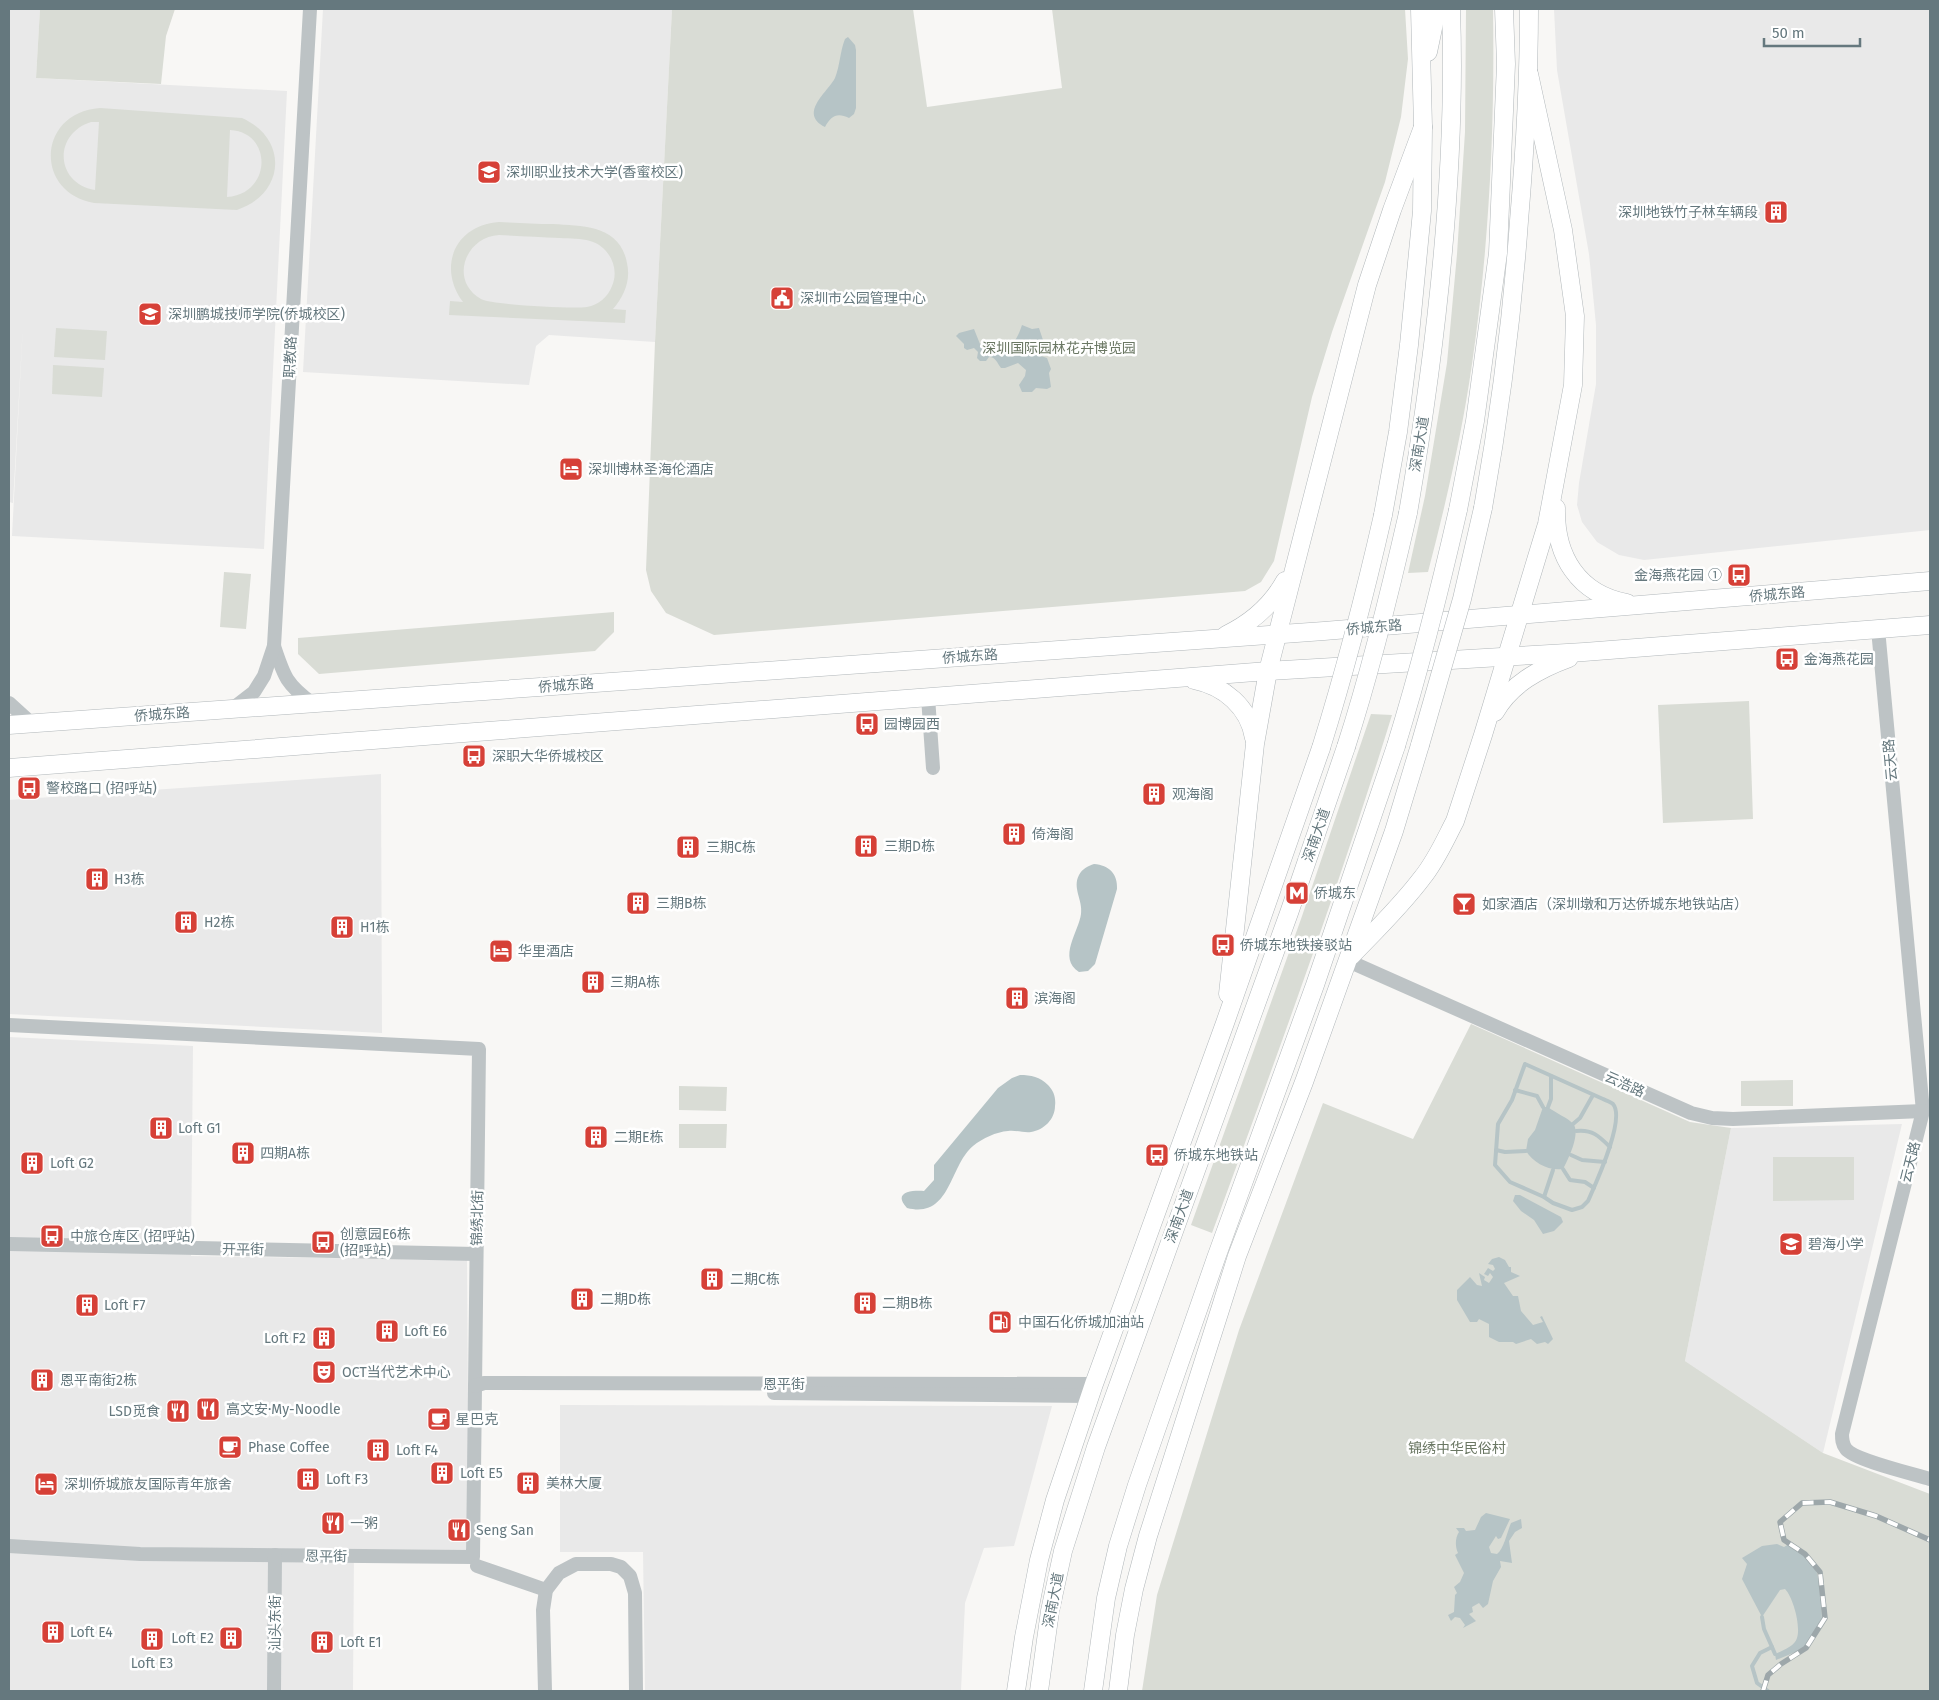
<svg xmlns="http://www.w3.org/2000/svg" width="1939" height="1700" font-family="'Fira Sans','Noto Sans SC',sans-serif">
<rect width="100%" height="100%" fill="#f8f7f5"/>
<!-- built -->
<g fill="#e9e9e9">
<polygon points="9,9 40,9 36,78 287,91 264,549 12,536 23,324 13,503 9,502"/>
<polygon points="323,9 672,9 655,342 549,335 536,346 529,385 303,372"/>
<polygon points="1554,9 1930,9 1930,530 1644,560 1619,555 1597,542 1582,522 1577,505 1579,483 1596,384 1596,325 1589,254 1557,70"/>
<polygon points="381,774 382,1033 9,1014 9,800"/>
<polygon points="9,1037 193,1046 191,1256 467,1260 469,1550 354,1549 353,1691 9,1691"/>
<polygon points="1902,1124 1823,1453 1685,1361 1731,1128"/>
<polygon points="560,1405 1052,1406 1014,1546 984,1548 965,1603 961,1691 645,1691 643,1552 560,1552"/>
</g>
<!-- green -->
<g fill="#d9dcd5" fill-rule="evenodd">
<polygon points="40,9 175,9 166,36 161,84 36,78"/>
<polygon points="672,9 913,9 927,107 1062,88 1052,9 1405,9 1408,59 1401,117 1385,182 1332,332 1312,397 1274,561 1261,582 1245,591 714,635 666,613 651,591 646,570 655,342"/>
<path d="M1466 9H1493C1495 128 1489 247 1472 364 1462 434 1446 503 1428 572L1408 573 1425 496 1447 363 1457 254 1465 132Z"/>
<path d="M100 108 242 118C289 139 285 194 237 210L94 203C33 192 38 112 100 108ZM91 122H99L95 190C55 183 53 134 91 122ZM230 130C273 132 272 194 227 197Z"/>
<path d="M499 222C517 223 535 224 553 224 583 226 620 225 627 263 631 281 624 296 613 309L626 310 625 323 449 315 450 301 463 302C437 267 455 225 499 222ZM499 235C519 236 540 237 560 238 570 239 581 238 590 241 609 246 620 268 612 286 608 297 598 305 587 307 573 309 492 305 481 299 449 281 465 237 499 235Z"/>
<polygon points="56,328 107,331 105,360 54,357"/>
<polygon points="53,365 104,368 102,397 52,394"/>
<polygon points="224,572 251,574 246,629 220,627"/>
<polygon points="614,612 614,632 595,651 319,674 298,654 298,638"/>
<polygon points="1749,701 1753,819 1663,823 1658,705"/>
<path d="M1371 714 1392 715C1338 890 1275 1061 1212 1233L1191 1225 1301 919Z"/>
<polygon points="1471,1024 1690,1122 1731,1128 1685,1361 1823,1453 1930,1494 1930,1691 1142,1691 1157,1595 1239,1330 1323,1103 1413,1139"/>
<polygon points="1793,1080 1793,1106 1741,1106 1741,1081"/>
<polygon points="679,1086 727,1087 726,1111 679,1110"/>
<polygon points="679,1124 727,1124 726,1148 679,1148"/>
<polygon points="1773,1157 1854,1157 1854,1200 1773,1201"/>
</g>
<!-- water -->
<g fill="#b6c4c6">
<path d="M848 37 855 45 856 50V108L854 114 849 118C837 112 831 116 825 127 798 113 828 92 835 78 840 66 840 51 845 39Z"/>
<path d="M1022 325 1032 329 1039 328 1043 340 1038 352 1041 356 1047 358 1051 369 1049 373 1051 387 1047 389 1036 388 1032 392H1022L1019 385 1025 376 1026 370 1018 363 1005 368H1001C997 363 996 357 989 357L986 361H980L977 358 978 352 974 348 967 350 964 348V344L956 336 959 333 974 329 980 344C1003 358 1015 347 1022 325Z"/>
<path d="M1094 864C1109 865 1118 874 1117 889L1095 964 1088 971 1079 972C1057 958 1079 931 1081 914 1083 900 1072 888 1079 875 1082 869 1088 866 1094 864Z"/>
<path d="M1020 1075C1031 1075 1040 1077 1048 1085 1054 1091 1056 1098 1055 1106 1055 1119 1044 1130 1031 1132 1024 1133 1016 1130 1008 1131 996 1132 983 1138 973 1146 949 1166 951 1219 907 1208 892 1192 912 1190 924 1191L934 1180V1165L998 1088 1012 1078Z"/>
<path d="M1543 1107H1548C1555 1113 1569 1118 1574 1125 1580 1135 1568 1160 1563 1169 1548 1171 1534 1163 1526 1151L1528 1139 1535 1130Z"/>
<polygon points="1515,1195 1520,1195 1561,1217 1563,1222 1554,1231 1543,1234 1534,1220 1521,1211 1513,1201"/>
<polygon points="1499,1257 1505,1260 1509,1267 1511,1267 1511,1272 1520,1276 1504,1283 1513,1296 1518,1296 1521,1311 1533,1325 1543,1322 1540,1317 1542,1316 1553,1339 1548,1344 1545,1342 1537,1344 1531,1339 1516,1344 1513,1342 1499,1342 1489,1337 1489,1324 1479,1319 1477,1322 1470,1322 1457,1300 1457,1290 1470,1277 1477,1285 1482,1286 1479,1273 1485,1277 1484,1280 1489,1283 1493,1277 1490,1273 1488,1276 1484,1274 1488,1268 1493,1271 1495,1269 1493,1265 1488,1264 1492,1259"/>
<path d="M1486 1513 1510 1519 1501 1538 1498 1539 1496 1536 1489 1547 1491 1553 1497 1554C1504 1549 1507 1532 1511 1523L1521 1519 1522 1528 1515 1532 1509 1541 1512 1563 1500 1561 1501 1567 1493 1581 1488 1604 1483 1608 1479 1603 1472 1607 1473 1612 1469 1614 1476 1621 1463 1628 1465 1625 1460 1618 1455 1617 1451 1621 1448 1615 1454 1612 1455 1595 1457 1593 1454 1587 1460 1582 1464 1573 1455 1555 1458 1553C1455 1547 1455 1538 1459 1532L1456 1528H1464L1466 1531 1475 1530 1481 1517Z"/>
<path d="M1777 1544 1784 1547 1789 1544 1806 1557 1816 1569 1821 1593 1822 1620 1803 1649 1776 1660 1775 1654C1782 1651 1795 1646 1797 1638 1801 1626 1793 1597 1785 1589L1780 1590 1762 1617 1742 1579 1747 1564 1742 1558 1762 1546Z"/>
</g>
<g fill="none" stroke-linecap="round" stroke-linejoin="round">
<!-- stream -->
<g stroke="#b6c4c6" stroke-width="4">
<path d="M1525 1064 1603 1099C1605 1100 1611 1102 1613 1104 1626 1119 1595 1185 1588 1201L1582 1207 1572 1210 1553 1203 1544 1197 1510 1182 1495 1165 1498 1124 1512 1100Z"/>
<polyline points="1515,1090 1537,1096 1543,1107"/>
<polyline points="1548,1107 1551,1099 1551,1076"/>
<polyline points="1573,1124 1580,1118 1593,1095"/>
<path d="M1576 1131C1592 1129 1599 1136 1610 1147"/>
<polyline points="1496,1150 1505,1152 1526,1151"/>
<polyline points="1571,1155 1582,1160 1605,1162"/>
<polyline points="1563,1169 1570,1180 1585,1182 1594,1188"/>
<polyline points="1544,1197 1553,1170"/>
<polyline points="1762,1617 1764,1629 1772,1647"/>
<polyline points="1768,1691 1757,1683 1752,1666 1760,1653 1772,1647 1775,1654"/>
</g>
<!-- major casing -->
<g stroke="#b1b7ba" stroke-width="19">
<g id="major">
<polyline points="1428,52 1437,9"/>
<path d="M1483 508C1500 413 1512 318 1519 221 1525 150 1529 80 1529 9"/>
<path d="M1556 508C1555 556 1578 594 1627 603"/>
<polyline points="1458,510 1475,421 1498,253 1506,64 1504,9"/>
<path d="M1408 513C1436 350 1457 175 1451 9"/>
<polyline points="1383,515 1398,432 1409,345 1422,211 1423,127 1420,9"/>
<path d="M1226 635C1251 623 1271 606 1285 581"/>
<path d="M1194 680C1224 686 1249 707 1254 738"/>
<path d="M1495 712C1511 684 1539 669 1569 658"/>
<polyline points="9,725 1324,631 1930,581"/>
<polyline points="9,768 1268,671 1584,652 1930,625"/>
<path d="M1351 956C1375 931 1401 906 1422 878 1436 861 1445 840 1455 821L1483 735 1547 524 1573 385 1575 316 1563 230 1529 74"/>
<polyline points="1228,994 1255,744 1268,671 1367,285 1392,210 1423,127"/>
<polyline points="1016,1691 1024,1637 1039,1560 1055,1500 1094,1384 1225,1023 1321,748"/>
<polyline points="1039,1691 1050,1611 1063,1551 1096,1447 1289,913 1346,747"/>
<polyline points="1093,1691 1106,1598 1118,1546 1137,1485 1216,1258 1315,985 1396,746"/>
<polyline points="1118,1691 1125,1635 1134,1589 1148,1536 1220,1310 1237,1256 1304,1082 1394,831 1420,745"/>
</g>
</g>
<!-- minor -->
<g stroke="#bdc3c5" stroke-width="14">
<path d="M1878 629 1923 1111 1842 1434C1842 1439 1842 1444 1846 1449 1854 1460 1914 1474 1930 1479"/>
<path d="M274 646C284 676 286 684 312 703"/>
<polyline points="928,697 933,768"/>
<polyline points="9,703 31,723"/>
<polyline points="232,709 254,692 264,676 274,646 310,9"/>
<polyline points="1346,960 1691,1113 1712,1118 1733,1119 1923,1111"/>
<polyline points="9,1025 479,1049 473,1557 140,1554 9,1546"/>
<polyline points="9,1244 476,1254"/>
<polyline points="475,1386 484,1383 1094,1384"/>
<polyline points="774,1393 1090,1396"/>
<polyline points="477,1566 546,1590"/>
<polyline points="274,1691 275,1555"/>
<polyline points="545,1691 543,1610 546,1590 559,1573 576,1564 611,1564 621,1567 630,1576 635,1593 636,1691"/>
</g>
<!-- major -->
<use href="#major" stroke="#fff" stroke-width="18"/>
<!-- rail casing -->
<g stroke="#9da7aa" stroke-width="5.5">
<polyline id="rail" points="1763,1691 1768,1675 1781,1664 1806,1648 1825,1618 1820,1572 1805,1554 1784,1540 1780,1522 1802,1503 1830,1502 1876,1516 1930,1540"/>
</g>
<!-- rail -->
<use href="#rail" stroke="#fff" stroke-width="4" stroke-dasharray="11" stroke-linecap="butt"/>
<!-- major-bridge casing -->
<g stroke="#b1b7ba" stroke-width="19" stroke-linecap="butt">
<g id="major-bridge">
<polyline points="1420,745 1462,599 1483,508"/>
<path d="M1396 746C1420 668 1440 589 1458 510"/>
<path d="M1346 747C1371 670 1390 592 1408 513"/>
<path d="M1321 748C1345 671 1365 594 1383 515"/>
</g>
</g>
<!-- major-bridge -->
<use href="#major-bridge" stroke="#fff" stroke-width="18"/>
</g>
<!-- icons -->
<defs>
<g id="university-square" transform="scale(1.25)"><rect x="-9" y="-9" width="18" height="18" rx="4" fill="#d64037" stroke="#fff"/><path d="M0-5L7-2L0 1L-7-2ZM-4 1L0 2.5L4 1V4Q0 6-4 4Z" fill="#fff"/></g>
<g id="building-square" transform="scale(1.25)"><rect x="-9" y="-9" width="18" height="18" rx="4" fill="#d64037" stroke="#fff"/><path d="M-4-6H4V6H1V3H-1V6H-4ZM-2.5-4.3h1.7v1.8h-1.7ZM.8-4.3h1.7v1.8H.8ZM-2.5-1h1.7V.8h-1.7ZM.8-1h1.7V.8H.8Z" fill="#fff"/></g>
<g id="civic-square" transform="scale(1.25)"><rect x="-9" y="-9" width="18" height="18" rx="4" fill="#d64037" stroke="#fff"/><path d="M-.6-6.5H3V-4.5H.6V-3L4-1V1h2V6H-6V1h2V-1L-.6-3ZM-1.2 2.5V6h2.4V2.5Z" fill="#fff"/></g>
<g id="school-square" transform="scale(1.25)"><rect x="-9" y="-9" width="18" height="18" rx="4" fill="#d64037" stroke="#fff"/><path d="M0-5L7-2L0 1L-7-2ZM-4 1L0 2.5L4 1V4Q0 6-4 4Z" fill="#fff"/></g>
<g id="hotel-square" transform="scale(1.25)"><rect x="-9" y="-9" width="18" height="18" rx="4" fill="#d64037" stroke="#fff"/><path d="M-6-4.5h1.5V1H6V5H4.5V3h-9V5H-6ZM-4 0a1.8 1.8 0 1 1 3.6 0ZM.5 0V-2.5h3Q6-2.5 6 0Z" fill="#fff"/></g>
<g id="bus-square" transform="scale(1.25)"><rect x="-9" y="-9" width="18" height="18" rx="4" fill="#d64037" stroke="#fff"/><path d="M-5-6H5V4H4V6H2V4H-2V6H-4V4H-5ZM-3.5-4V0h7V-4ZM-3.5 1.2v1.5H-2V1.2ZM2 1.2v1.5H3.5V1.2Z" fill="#fff"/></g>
<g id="metro-square" transform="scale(1.25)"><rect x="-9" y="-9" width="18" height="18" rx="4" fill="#d64037" stroke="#fff"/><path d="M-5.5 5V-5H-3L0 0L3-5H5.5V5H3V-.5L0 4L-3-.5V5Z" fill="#fff"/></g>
<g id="bar-square" transform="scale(1.25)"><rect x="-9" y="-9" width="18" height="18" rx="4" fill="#d64037" stroke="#fff"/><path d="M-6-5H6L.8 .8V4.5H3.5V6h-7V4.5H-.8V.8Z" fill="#fff"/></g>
<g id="fuel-square" transform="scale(1.25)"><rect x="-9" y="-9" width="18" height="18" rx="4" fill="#d64037" stroke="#fff"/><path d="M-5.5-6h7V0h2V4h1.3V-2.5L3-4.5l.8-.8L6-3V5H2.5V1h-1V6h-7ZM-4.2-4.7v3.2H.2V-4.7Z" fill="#fff"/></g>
<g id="theatre-square" transform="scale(1.25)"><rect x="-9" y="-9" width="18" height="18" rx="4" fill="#d64037" stroke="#fff"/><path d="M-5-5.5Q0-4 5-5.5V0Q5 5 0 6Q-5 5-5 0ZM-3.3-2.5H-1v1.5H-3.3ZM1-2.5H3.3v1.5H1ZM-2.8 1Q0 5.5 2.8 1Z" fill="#fff"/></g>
<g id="restaurant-square" transform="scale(1.25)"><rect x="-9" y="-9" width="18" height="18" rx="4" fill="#d64037" stroke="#fff"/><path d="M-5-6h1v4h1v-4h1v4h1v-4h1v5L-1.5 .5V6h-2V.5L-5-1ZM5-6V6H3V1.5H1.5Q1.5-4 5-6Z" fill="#fff"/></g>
<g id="cafe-square" transform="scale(1.25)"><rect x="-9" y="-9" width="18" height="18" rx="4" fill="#d64037" stroke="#fff"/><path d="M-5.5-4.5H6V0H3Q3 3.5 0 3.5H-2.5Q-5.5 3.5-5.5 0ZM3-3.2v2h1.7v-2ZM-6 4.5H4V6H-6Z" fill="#fff"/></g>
</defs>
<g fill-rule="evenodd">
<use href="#university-square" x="489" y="172"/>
<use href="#building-square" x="1776" y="212"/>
<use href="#civic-square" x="782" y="298"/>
<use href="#school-square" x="150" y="314"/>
<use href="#hotel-square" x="571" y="469"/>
<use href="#bus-square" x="1739" y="575"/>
<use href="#bus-square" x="1787" y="659"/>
<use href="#bus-square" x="867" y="724"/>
<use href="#bus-square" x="474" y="756"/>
<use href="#bus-square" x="29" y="788"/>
<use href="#building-square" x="1154" y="794"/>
<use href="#building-square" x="1014" y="834"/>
<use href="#building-square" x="866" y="846"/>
<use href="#building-square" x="688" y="847"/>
<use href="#building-square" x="97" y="879"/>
<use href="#metro-square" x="1297" y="893"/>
<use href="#building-square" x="638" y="903"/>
<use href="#bar-square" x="1464" y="904"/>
<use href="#building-square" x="186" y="922"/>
<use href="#building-square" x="342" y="927"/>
<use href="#bus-square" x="1223" y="945"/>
<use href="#hotel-square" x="501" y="951"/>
<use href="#building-square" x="593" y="982"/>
<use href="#building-square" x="1017" y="998"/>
<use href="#building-square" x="161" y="1128"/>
<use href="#building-square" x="596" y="1137"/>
<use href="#building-square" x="243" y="1153"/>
<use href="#bus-square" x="1157" y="1155"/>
<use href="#building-square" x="32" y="1163"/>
<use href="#bus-square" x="52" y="1236"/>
<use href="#bus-square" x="323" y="1242"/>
<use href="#school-square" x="1791" y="1244"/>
<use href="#building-square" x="712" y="1279"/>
<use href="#building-square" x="582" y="1299"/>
<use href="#building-square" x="865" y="1303"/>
<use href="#building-square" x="87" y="1305"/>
<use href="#fuel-square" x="1000" y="1322"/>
<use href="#building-square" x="387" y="1331"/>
<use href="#building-square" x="324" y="1338"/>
<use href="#theatre-square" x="324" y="1372"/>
<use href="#building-square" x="42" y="1380"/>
<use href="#restaurant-square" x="208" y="1409"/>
<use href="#restaurant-square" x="178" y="1411"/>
<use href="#cafe-square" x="439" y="1419"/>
<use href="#cafe-square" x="230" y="1447"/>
<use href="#building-square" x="378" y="1450"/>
<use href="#building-square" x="442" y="1473"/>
<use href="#building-square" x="308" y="1479"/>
<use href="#building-square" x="528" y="1483"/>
<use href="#hotel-square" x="46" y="1484"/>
<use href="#restaurant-square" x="333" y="1523"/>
<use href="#restaurant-square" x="459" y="1530"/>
<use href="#building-square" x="53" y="1632"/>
<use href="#building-square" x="231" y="1638"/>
<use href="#building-square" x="152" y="1639"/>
<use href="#building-square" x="322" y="1642"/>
</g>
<g text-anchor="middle" stroke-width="5" stroke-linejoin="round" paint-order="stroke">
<!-- poi labels -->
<g font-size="14" fill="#65787e" stroke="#fff" text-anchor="start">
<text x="506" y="177">深圳职业技术大学(香蜜校区)</text>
<text x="1758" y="217" text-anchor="end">深圳地铁竹子林车辆段</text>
<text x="800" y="303">深圳市公园管理中心</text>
<text x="168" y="319">深圳鹏城技师学院(侨城校区)</text>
<text x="588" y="474">深圳博林圣海伦酒店</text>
<text x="1722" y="580" text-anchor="end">金海燕花园 ①</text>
<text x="1804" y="664">金海燕花园</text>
<text x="884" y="729">园博园西</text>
<text x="492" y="761">深职大华侨城校区</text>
<text x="46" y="793">警校路口 (招呼站)</text>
<text x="1172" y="799">观海阁</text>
<text x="1032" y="839">倚海阁</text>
<text x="884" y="851">三期D栋</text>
<text x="706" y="852">三期C栋</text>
<text x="114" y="884">H3栋</text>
<text x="1314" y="898">侨城东</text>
<text x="656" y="908">三期B栋</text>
<text x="1482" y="909">如家酒店（深圳墩和万达侨城东地铁站店）</text>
<text x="204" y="927">H2栋</text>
<text x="360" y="932">H1栋</text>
<text x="1240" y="950">侨城东地铁接驳站</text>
<text x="518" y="956">华里酒店</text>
<text x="610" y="987">三期A栋</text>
<text x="1034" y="1003">滨海阁</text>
<text x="178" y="1133">Loft G1</text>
<text x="614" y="1142">二期E栋</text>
<text x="260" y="1158">四期A栋</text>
<text x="1174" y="1160">侨城东地铁站</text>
<text x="50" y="1168">Loft G2</text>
<text x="340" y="1239">创意园E6栋<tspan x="340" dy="16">(招呼站)</tspan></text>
<text x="70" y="1241">中旅仓库区 (招呼站)</text>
<text x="1808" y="1249">碧海小学</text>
<text x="730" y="1284">二期C栋</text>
<text x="600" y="1304">二期D栋</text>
<text x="882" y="1308">二期B栋</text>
<text x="104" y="1310">Loft F7</text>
<text x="1018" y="1327">中国石化侨城加油站</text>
<text x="404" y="1336">Loft E6</text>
<text x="306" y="1343" text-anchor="end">Loft F2</text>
<text x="342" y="1377">OCT当代艺术中心</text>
<text x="60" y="1385">恩平南街2栋</text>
<text x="226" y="1414">高文安·My-Noodle</text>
<text x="160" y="1416" text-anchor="end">LSD觅食</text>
<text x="456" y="1424">星巴克</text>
<text x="248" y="1452">Phase Coffee</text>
<text x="396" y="1455">Loft F4</text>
<text x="460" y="1478">Loft E5</text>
<text x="326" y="1484">Loft F3</text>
<text x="546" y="1488">美林大厦</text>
<text x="64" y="1489">深圳侨城旅友国际青年旅舍</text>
<text x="350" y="1528">一粥</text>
<text x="476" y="1535">Seng San</text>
<text x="70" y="1637">Loft E4</text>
<text x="214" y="1643" text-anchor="end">Loft E2</text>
<text x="340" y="1647">Loft E1</text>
<text x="152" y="1668" text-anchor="middle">Loft E3</text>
</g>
<!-- park labels -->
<g font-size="14" fill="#6a7763" stroke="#fff">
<text x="1059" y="353">深圳国际园林花卉博览园</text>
<text x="1457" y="1453">锦绣中华民俗村</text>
</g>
<!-- street labels -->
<g font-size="14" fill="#65787e" stroke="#fff">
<text transform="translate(290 357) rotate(-87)" y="5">职教路</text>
<text transform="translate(1419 444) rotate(-81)" y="5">深南大道</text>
<text transform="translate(1777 594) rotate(-5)" y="5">侨城东路</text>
<text transform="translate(1374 627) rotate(-5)" y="5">侨城东路</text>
<text transform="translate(970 656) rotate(-4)" y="5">侨城东路</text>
<text transform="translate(566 685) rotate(-4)" y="5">侨城东路</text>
<text transform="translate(162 714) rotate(-4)" y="5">侨城东路</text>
<text transform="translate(1890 760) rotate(-95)" y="5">云天路</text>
<text transform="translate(1316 835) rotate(-71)" y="5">深南大道</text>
<text transform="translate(1625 1084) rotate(24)" y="5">云浩路</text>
<text transform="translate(1910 1162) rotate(-76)" y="5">云天路</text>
<text transform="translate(1179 1216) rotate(-70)" y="5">深南大道</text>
<text transform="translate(477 1218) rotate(-89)" y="5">锦绣北街</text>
<text transform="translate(243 1249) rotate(1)" y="5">开平街</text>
<text x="784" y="1389">恩平街</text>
<text transform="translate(326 1556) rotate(1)" y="5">恩平街</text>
<text transform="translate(1053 1600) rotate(-79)" y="5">深南大道</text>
<text transform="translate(275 1623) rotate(-90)" y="5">汕头东街</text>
</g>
</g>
<!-- border -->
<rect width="1939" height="1700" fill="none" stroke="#65787e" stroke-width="20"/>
<!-- scale -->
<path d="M1764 38v8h96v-8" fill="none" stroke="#65787e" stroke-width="2.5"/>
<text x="1772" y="38" font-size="15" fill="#65787e" stroke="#ffffff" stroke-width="4" paint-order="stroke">50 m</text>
</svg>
